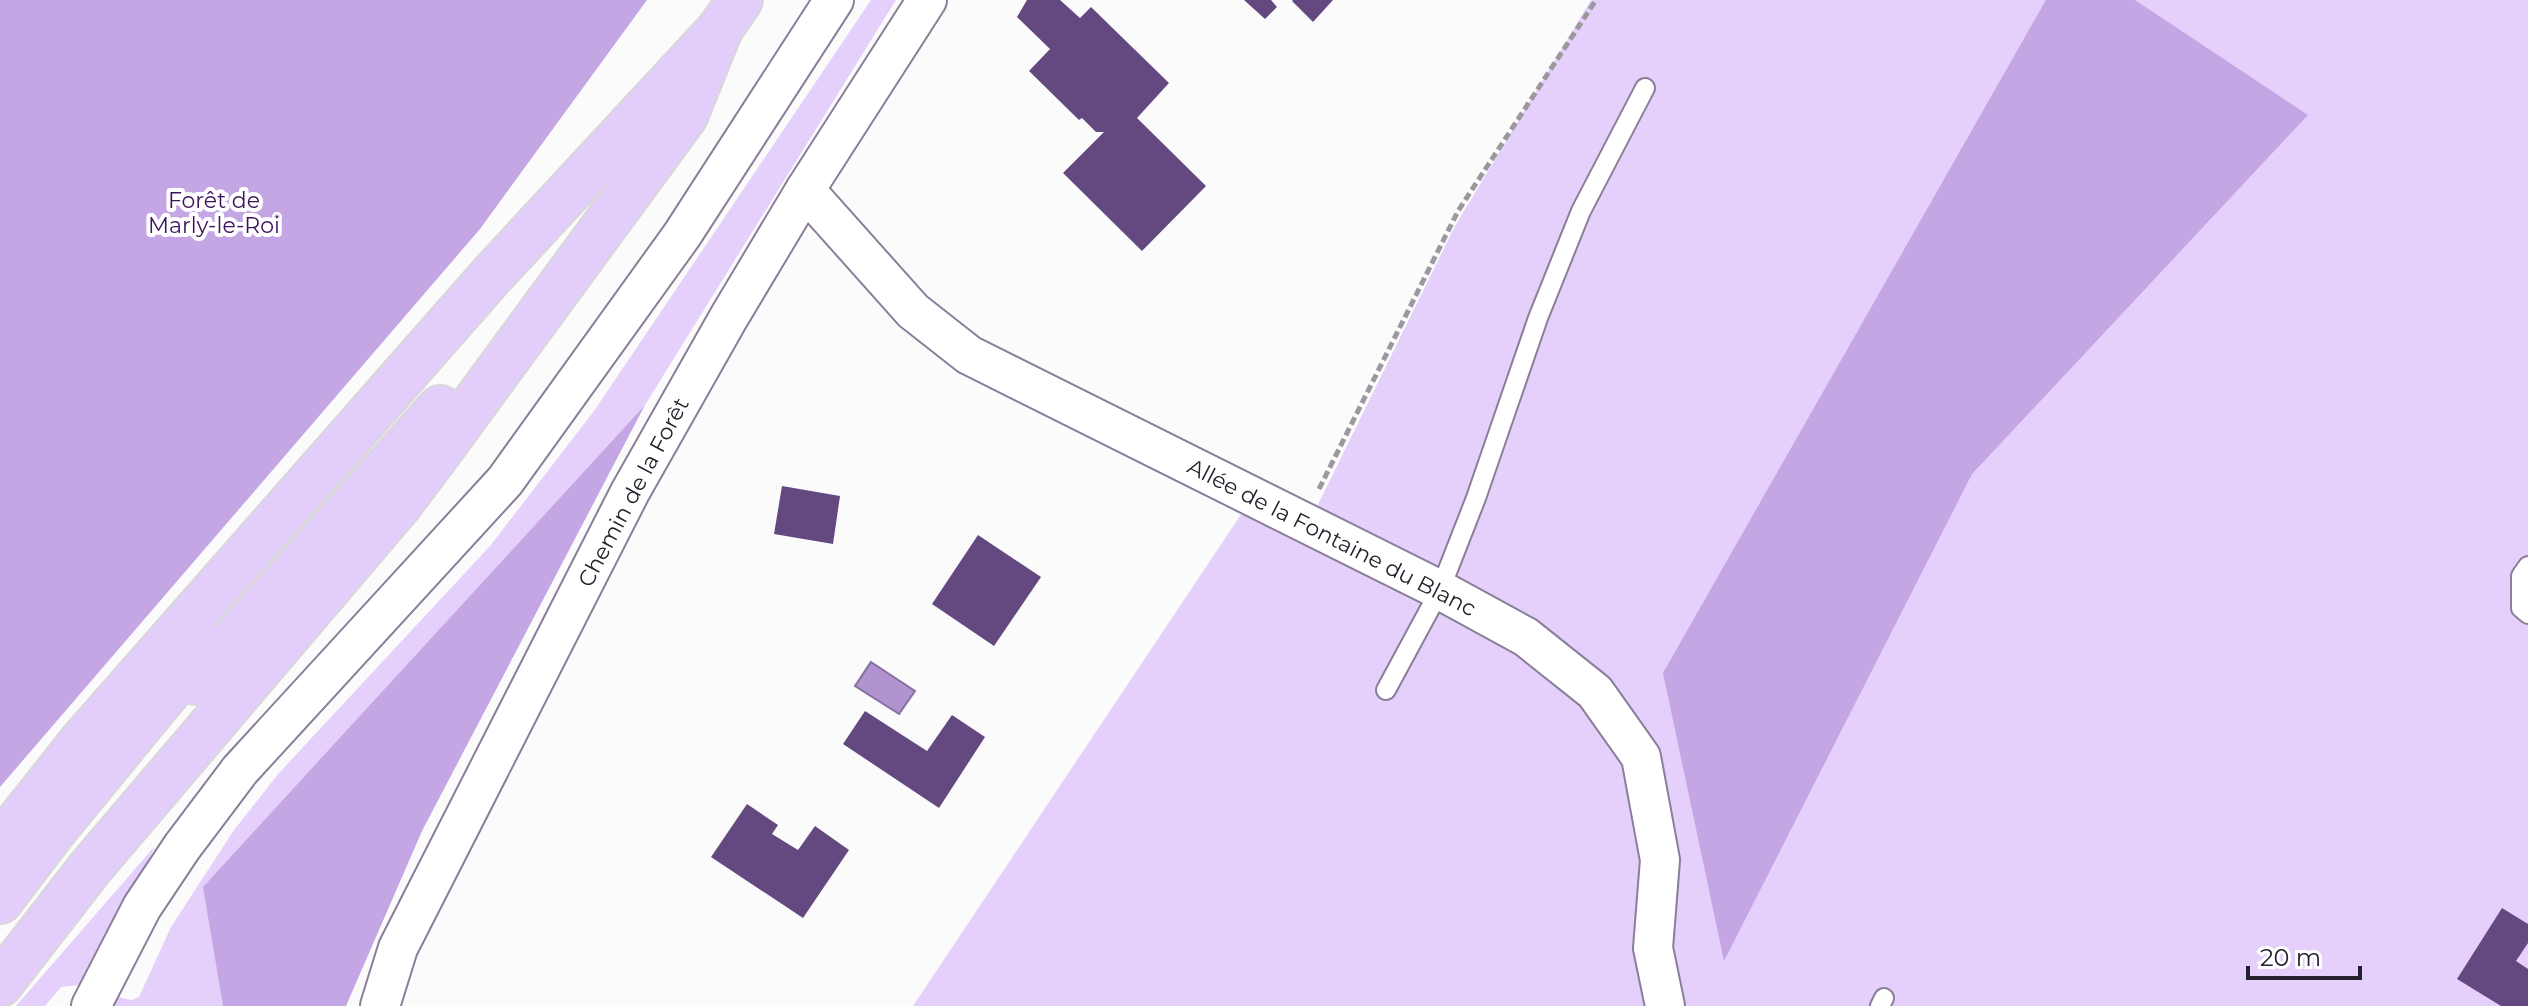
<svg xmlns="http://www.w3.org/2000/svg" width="2528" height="1006" font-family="Montserrat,sans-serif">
<rect width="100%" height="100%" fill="#fbfbfb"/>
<!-- green -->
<g fill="#e4d0fb">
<polygon points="871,0 896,0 645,405 204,887 223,1006 109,1006 114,996 131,1000 139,997 171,927 234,830 279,773 490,546 594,411"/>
<polygon points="1591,0 2528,0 2528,1006 913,1006 1246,507 1302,537 1455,226"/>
<path d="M155 846C135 893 104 935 84 983L80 985 61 987 45 1006H16Z"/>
</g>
<!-- forest -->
<g fill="#c3a6e3">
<polygon points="0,0 647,0 480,229 0,787"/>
<polygon points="2046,0 2135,0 2308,115 1972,474 1724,961 1663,673"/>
<polygon points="645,405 422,831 346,1006 223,1006 203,887"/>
</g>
<!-- water -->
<polygon fill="#b093cf" stroke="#86709e" stroke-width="2" points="871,662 915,691 899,714 855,686"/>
<!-- building -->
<g fill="#644980">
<polygon points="1027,0 1060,0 1080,18 1091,7 1169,83 1137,118 1206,186 1142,251 1063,173 1104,132 1096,132 1082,118 1079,120 1029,71 1050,49 1017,17"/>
<polygon points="1244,0 1271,0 1277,7 1265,19"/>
<polygon points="1293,0 1333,0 1313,22 1292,1"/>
<polygon points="782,486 840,496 833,544 774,534"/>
<polygon points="978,535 1041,577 994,646 932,604"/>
<polygon points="865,711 927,751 952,715 985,737 939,808 843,744"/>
<polygon points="747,804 778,825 772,834 798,850 815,826 849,850 803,918 711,857"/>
<polygon points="2502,908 2528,924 2528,943 2516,961 2528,969 2528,1006 2501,1006 2457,979"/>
</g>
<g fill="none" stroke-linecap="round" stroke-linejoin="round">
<!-- lane casing -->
<g stroke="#8a7e98" stroke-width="22">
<g id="lane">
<polyline points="2528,566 2521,576 2521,608 2528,614"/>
<polyline points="1386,690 1440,590 1476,498 1538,318 1581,211 1645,88"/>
<polyline points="1880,1006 1884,998"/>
</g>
</g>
<!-- street casing -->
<g stroke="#8a7e98" stroke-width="42">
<g id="street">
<polyline points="805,190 913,311 969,355 1440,590 1526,637 1595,692 1641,757 1660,860 1653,948 1665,1006"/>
<polyline points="91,1006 142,907 182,847 240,770 505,481 682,235 834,0"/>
<polyline points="380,1006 398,948 630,492 729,317 805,190 927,0"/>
</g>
</g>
<!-- primary casing -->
<g stroke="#d8d7d9" stroke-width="48">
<g id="primary">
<polyline points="196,682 440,408"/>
<polyline points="0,845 84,739 491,276 720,29 740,0"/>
<polyline points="0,901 54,830 205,646"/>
<polyline points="0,984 90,868 399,505 435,457 685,116 720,29"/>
</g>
</g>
<!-- path -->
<polyline stroke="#9b999e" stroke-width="5" stroke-dasharray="8 4" stroke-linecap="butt" points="1319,489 1458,211 1596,0"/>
<!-- lane -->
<use href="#lane" stroke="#fff" stroke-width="18"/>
<!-- street -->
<use href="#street" stroke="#fff" stroke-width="38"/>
<!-- primary -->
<use href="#primary" stroke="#e3cdfb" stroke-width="44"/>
</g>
<g text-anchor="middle" stroke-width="8" stroke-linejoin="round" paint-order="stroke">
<!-- park labels -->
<g font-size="22" fill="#3c145b" stroke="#fff">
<text x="214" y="208">Forêt de<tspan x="214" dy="25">Marly-le-Roi</tspan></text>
</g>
<!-- street labels -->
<g font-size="22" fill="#25202b" stroke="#fff">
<text transform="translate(633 492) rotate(-62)" y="8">Chemin de la Forêt</text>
<text transform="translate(1332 537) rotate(27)" y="8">Allée de la Fontaine du Blanc</text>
</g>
</g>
<!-- scale -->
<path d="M2248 966v12h112v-12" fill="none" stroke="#25202b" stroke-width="4"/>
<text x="2260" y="966" font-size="24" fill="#25202b" stroke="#ffffff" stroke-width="6" paint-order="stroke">20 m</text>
</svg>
